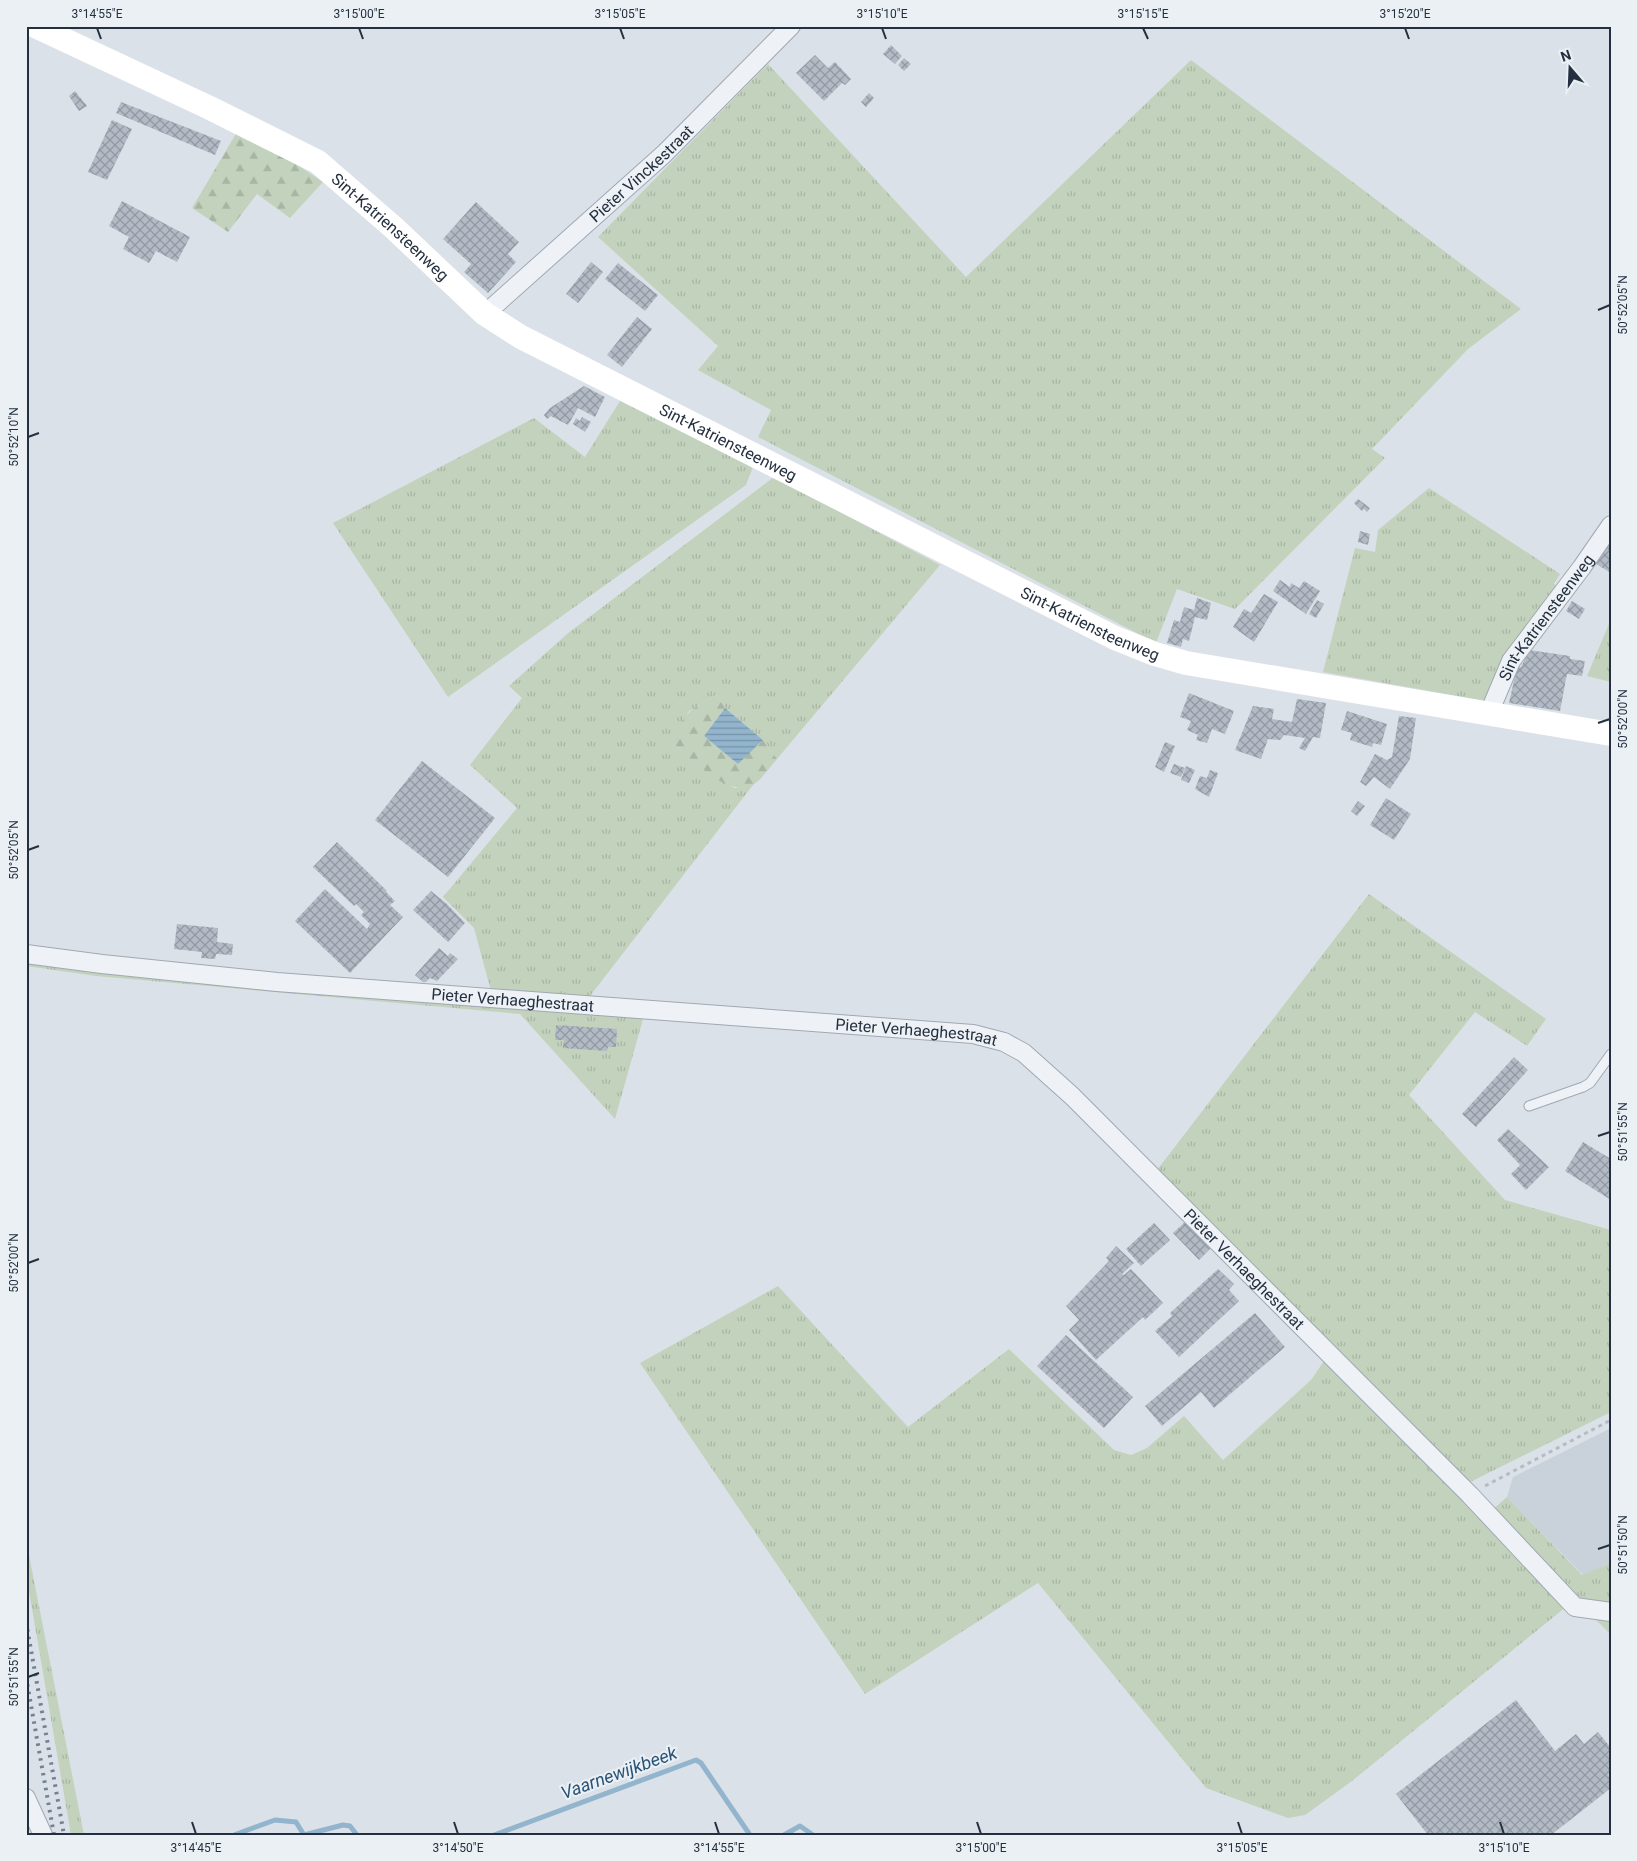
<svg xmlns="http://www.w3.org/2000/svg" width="1637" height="1861" font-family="Roboto,sans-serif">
<defs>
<pattern id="grass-tufts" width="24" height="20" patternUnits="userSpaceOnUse" patternTransform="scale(1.25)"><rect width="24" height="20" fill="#c3d2bc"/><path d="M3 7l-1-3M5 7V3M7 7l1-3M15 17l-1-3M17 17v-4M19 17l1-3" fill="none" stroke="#a7b5a3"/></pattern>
<pattern id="forest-firs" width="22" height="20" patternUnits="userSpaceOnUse" patternTransform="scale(1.25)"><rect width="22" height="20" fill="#c3d2bc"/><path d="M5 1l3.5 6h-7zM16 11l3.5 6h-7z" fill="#a7b5a3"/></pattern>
<pattern id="water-rules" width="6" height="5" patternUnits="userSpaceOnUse" patternTransform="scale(1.25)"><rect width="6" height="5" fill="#92b4cc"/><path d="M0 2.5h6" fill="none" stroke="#7793a7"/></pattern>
<pattern id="building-cross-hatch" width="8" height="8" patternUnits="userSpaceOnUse" patternTransform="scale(1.25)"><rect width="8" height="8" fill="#b2bbc5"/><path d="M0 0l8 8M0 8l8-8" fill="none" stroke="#9198a1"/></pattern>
</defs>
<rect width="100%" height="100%" fill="#dbe1e8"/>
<!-- built -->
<polygon fill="#c9d1da" points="1611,1428 1611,1563 1583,1575 1507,1497 1513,1477"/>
<!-- grass -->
<g fill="url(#grass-tufts)">
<polygon points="1191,60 1521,309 1468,349 1372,449 1385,458 1235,609 1177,589 1156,643 758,437 771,410 698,370 718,346 598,237 768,64 966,277"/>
<polygon points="620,401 753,467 746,485 448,697 333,523 534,418 585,457"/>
<polygon points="774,477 940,565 777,759 763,740 725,708 716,695 688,712 674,745 715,778 735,788 753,785 590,996 491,991 474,928 443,897 517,808 470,765 522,698 509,686 567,634"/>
<polygon points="1429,488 1560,574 1554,584 1561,588 1485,701 1323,672 1355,548 1375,552 1378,530"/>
<polygon points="1611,619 1611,682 1587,676"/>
<polygon points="1369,894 1546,1019 1527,1046 1475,1012 1409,1095 1505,1200 1611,1230 1611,1412 1466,1484 1154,1174"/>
<polygon points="26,959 521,1005 643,1019 615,1119 520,1014 96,976 26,966"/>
<polygon points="778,1286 908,1427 1009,1349 1114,1450 1131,1455 1147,1448 1184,1416 1223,1460 1311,1380 1326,1358 1567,1606 1352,1781 1305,1815 1288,1818 1206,1788 1038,1583 865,1694 640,1363"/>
<polygon points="1507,1497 1582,1575 1611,1563 1611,1635 1490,1512"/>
<polygon points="26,1540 84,1835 71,1835 26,1574"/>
</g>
<!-- forest -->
<g fill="url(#forest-firs)">
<polygon points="237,132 293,162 323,182 290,218 257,194 228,232 192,208"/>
<path d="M716 695 725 708 704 736 738 763 763 740 777 759C770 767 762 779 753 785 730 799 691 759 674 745 679 715 691 709 716 695Z"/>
</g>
<!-- water -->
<polygon fill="url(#water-rules)" points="725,708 763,740 738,764 704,736"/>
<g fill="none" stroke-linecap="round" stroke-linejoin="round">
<!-- stream -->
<g stroke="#92b4cc" stroke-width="5">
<polyline points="234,1835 275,1820 296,1822 304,1835 343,1825 350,1826 357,1835"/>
<polyline points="494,1835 696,1760 701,1763 750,1835"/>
<polyline points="784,1835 800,1826 813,1835"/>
</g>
</g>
<!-- building -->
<g fill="url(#building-cross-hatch)">
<polygon points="891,45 902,56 895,64 883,54"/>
<polygon points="815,55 828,68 835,62 851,79 845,85 842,83 824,101 796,73"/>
<polygon points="904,58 911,64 904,71 898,65"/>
<polygon points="75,91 87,106 79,111 69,96"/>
<polygon points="869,93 874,98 866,107 861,102"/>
<polygon points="121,102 221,141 215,155 116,113"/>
<polygon points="112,120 132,129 107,180 88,172"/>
<polygon points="122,201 190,237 177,262 156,251 149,263 123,249 129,237 109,226"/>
<polygon points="476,202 519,242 508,254 516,262 488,293 464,272 471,264 443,239"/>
<polygon points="591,262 603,272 578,303 566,294"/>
<polygon points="618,263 658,295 645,311 605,279"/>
<polygon points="637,317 652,329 622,367 607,355"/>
<polygon points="584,386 605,397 595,417 578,408 568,425 551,416 547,419 544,415 550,408"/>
<polygon points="582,417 591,422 585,432 573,424 576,418 580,421"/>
<polygon points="1358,499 1370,508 1367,512 1364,509 1362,511 1354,503"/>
<polygon points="1360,531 1370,534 1368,545 1358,542"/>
<polygon points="1611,541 1611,573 1596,564"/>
<polygon points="1280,580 1290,587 1291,583 1299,588 1304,581 1320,591 1306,614 1273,591"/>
<polygon points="1264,594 1278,602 1254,642 1233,627 1244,609 1251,613"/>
<polygon points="1197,598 1211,603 1207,620 1195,617 1189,641 1183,639 1181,647 1167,643 1174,620 1180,622 1184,607 1194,610"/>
<polygon points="1317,600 1324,604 1316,618 1309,614"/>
<polygon points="1572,601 1585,609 1579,619 1566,611"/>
<polygon points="1529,650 1570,656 1570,659 1585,661 1582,676 1567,674 1560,711 1509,703 1517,667 1521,667"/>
<polygon points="1189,693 1234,711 1225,734 1212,729 1207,743 1196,740 1198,735 1187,730 1191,721 1180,717"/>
<polygon points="1297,699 1326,703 1320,738 1313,737 1305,751 1299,748 1305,738 1284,735 1280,740 1268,739 1261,759 1235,750 1253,706 1274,709 1272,719 1292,722"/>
<polygon points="1347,711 1387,724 1381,745 1373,743 1372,747 1350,740 1352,733 1341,730"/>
<polygon points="1399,716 1416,718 1410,759 1390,789 1374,777 1366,786 1360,782 1375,754 1387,760 1392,757"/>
<polygon points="1165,742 1175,746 1164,772 1155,767"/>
<polygon points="422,761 495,818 448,877 375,820"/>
<polygon points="1174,764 1185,768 1181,777 1170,773"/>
<polygon points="1186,766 1195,770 1189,783 1181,780"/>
<polygon points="1210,770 1218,773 1209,797 1195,789 1200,776 1207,778"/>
<polygon points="1386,798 1411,814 1394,840 1370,825"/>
<polygon points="1358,801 1365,806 1357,816 1351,811"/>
<polygon points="337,842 387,891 386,892 395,901 390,905 403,917 350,973 295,921 325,889 367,929 370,924 361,915 364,912 356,904 354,906 313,867"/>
<polygon points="431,891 447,904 465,923 448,942 413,910"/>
<polygon points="177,924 218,928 217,942 233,944 232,955 216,954 215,959 201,958 202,952 174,949"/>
<polygon points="439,948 448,956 450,953 458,959 437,981 430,978 426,982 423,982 415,975"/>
<polygon points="556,1025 617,1029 616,1047 608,1047 607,1051 563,1048 564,1040 555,1040"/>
<polygon points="1514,1057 1528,1070 1476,1127 1462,1114"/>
<polygon points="1508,1129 1549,1167 1526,1190 1511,1174 1520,1165 1497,1140"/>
<polygon points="1583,1142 1611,1159 1611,1200 1565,1171"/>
<polygon points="1185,1222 1211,1248 1199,1260 1173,1233"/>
<polygon points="1154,1223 1170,1240 1141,1266 1126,1249"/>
<polygon points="1116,1246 1134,1263 1122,1274 1124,1275 1131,1269 1163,1303 1145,1320 1143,1317 1096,1360 1069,1330 1079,1320 1066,1306 1109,1261 1106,1258"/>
<polygon points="1218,1269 1234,1284 1229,1290 1239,1301 1179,1357 1155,1331 1172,1316 1170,1313"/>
<polygon points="1255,1313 1285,1347 1214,1408 1201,1392 1162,1426 1145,1406"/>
<polygon points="1066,1335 1133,1397 1104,1428 1037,1366"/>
<polygon points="1516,1700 1555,1751 1576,1734 1584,1744 1598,1732 1611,1748 1611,1773 1608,1775 1611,1778 1611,1788 1551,1835 1428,1835 1396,1794"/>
</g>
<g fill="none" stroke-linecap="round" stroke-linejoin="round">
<!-- lane casing -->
<g stroke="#a0a8b2" stroke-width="11">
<polyline id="lane" points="1529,1106 1583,1087 1590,1083 1611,1054"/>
</g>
<!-- street casing -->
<g stroke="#a0a8b2" stroke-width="20">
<g id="street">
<path id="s1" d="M485 314 664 154 791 26"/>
<path id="s2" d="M1489 713 1511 661 1582 567 1611 525"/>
<path id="s3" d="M26 954 102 964 277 982 973 1034 1004 1042 1024 1053 1072 1096 1470 1495 1575 1607 1611 1612"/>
<polyline points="26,1798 43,1835"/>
</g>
</g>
<!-- path -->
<polyline stroke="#b5bcc3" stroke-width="3" stroke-dasharray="4 4" stroke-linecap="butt" points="1485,1486 1611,1420"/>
<!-- lane -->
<use href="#lane" stroke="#eef2f6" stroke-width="9"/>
<!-- street -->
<use href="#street" stroke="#eef2f6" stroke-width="18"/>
<!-- secondary -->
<path stroke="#fff" stroke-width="24" id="s4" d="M35 26 210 108 318 162 394 228 485 314 521 337 1115 638 1155 654 1186 663 1611 734"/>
<!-- rail -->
<g stroke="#738293" stroke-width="4" stroke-dasharray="2.5 5" stroke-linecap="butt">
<polyline points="26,1622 64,1835"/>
<polyline points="26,1677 54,1835"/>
</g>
</g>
<!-- ticks -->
<path fill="none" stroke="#24303f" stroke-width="2" d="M97 28 101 39M359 28 363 39M620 28 624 39M882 28 886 39M1143 28 1148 39M1405 28 1409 39M1598 310 1610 305M28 437 39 433M1598 723 1610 719M28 850 39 846M1598 1136 1610 1132M28 1263 39 1259M1598 1549 1610 1545M28 1677 39 1673M192 1822 196 1834M454 1822 458 1834M715 1822 719 1834M977 1822 981 1834M1238 1822 1242 1834M1500 1822 1504 1834"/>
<g text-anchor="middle" stroke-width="4" stroke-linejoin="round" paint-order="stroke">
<!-- street labels -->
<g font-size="16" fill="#24303f" stroke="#ebf0f5">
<text dy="6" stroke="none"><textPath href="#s1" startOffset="210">Pieter Vinckestraat</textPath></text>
<text dy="6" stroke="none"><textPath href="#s4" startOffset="411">Sint-Katriensteenweg</textPath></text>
<text dy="6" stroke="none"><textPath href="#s4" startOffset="815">Sint-Katriensteenweg</textPath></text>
<text dy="6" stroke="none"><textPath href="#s2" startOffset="112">Sint-Katriensteenweg</textPath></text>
<text dy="6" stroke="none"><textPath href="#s4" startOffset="1220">Sint-Katriensteenweg</textPath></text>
<text dy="6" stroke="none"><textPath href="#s3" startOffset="489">Pieter Verhaeghestraat</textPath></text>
<text dy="6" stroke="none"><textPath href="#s3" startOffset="894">Pieter Verhaeghestraat</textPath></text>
<text dy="6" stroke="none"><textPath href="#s3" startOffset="1314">Pieter Verhaeghestraat</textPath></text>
</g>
<!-- water labels -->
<g font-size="18" font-style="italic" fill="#2a5477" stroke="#ebf0f5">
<text transform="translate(619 1773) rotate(-20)" y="6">Vaarnewijkbeek</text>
</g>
</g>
<!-- border -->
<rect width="1637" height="1861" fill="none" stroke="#ebf0f5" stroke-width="55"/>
<!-- north arrow -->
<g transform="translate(1570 68) rotate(341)" stroke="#ebf0f5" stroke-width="4" paint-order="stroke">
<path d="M0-4L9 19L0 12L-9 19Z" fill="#24303f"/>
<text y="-8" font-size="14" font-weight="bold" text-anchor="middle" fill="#24303f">N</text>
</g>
<rect x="28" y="28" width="1582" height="1806" fill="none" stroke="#24303f" stroke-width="2"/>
<g font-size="12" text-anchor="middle" fill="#24303f">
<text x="97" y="18">3°14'55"E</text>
<text x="359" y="18">3°15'00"E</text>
<text x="620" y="18">3°15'05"E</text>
<text x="882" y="18">3°15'10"E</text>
<text x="1143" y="18">3°15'15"E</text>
<text x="1405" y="18">3°15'20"E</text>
<text transform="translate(1623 305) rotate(-90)" y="4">50°52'05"N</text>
<text transform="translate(14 437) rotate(-90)" y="4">50°52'10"N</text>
<text transform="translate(1623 719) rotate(-90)" y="4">50°52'00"N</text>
<text transform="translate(14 850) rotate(-90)" y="4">50°52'05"N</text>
<text transform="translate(1623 1132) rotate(-90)" y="4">50°51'55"N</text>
<text transform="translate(14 1263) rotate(-90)" y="4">50°52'00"N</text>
<text transform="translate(1623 1545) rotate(-90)" y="4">50°51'50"N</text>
<text transform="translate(14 1677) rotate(-90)" y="4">50°51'55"N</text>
<text x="196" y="1852">3°14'45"E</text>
<text x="458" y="1852">3°14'50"E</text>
<text x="719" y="1852">3°14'55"E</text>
<text x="981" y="1852">3°15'00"E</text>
<text x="1242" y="1852">3°15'05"E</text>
<text x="1504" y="1852">3°15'10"E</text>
</g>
</svg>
